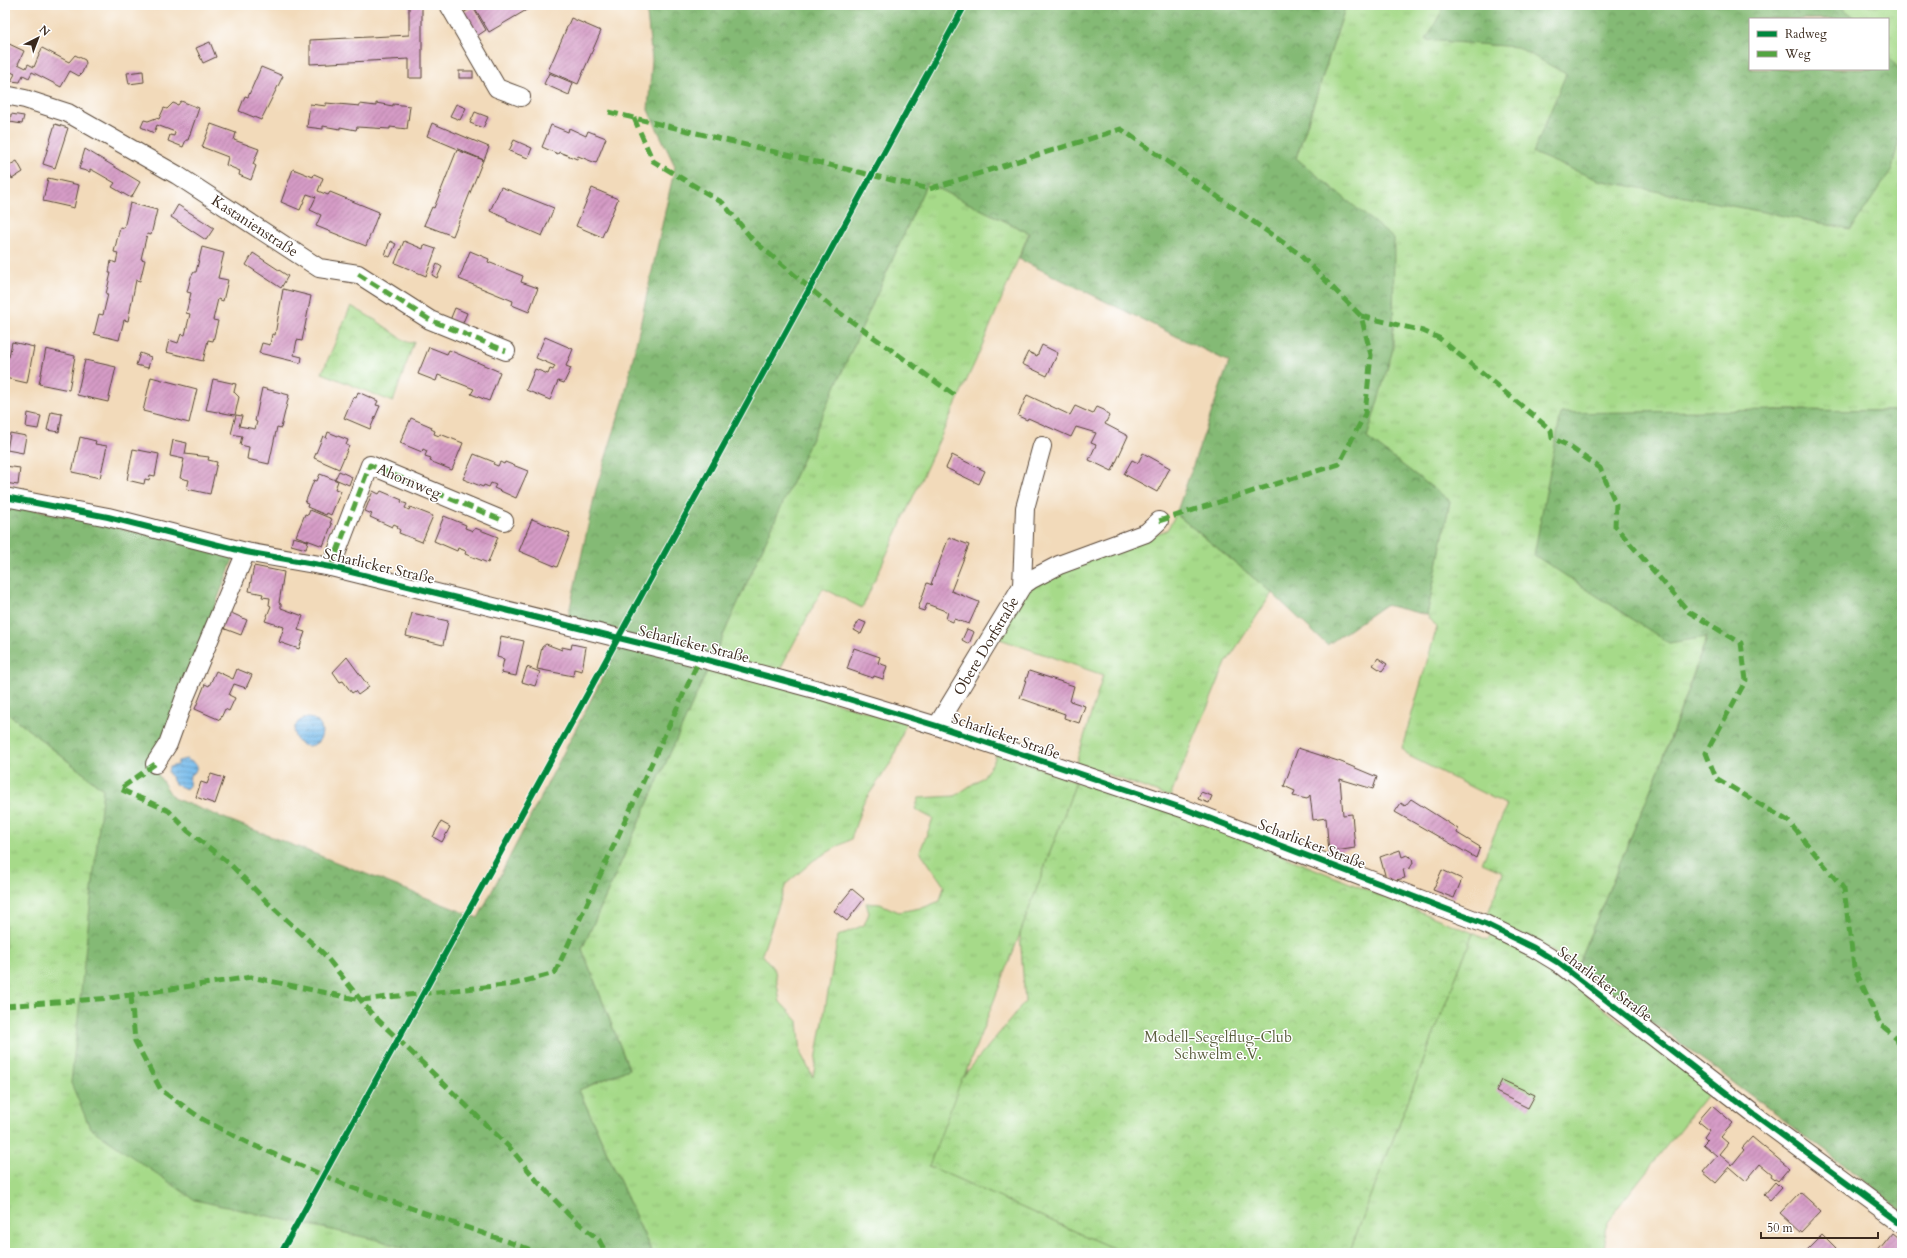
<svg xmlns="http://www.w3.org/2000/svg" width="1907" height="1258" font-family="Cardo,serif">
<defs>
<pattern id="grass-tufts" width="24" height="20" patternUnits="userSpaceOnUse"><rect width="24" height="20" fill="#a6da89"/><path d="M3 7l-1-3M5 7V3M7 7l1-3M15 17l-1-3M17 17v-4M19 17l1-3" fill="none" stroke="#90bb76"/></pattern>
<pattern id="forest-crowns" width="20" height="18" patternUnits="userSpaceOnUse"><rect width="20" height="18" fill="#84ba75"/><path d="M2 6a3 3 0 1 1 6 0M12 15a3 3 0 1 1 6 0" fill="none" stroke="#6d975f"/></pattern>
<pattern id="park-crowns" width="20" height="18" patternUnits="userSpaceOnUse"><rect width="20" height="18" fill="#a6da89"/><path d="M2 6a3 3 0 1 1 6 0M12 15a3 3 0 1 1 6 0" fill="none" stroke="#90bb76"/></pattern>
<pattern id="water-rules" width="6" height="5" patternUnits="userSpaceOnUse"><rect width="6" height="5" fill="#73baeb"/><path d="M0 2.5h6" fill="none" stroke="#6097be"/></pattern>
<pattern id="building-hatch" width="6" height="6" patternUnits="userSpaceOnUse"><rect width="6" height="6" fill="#d59bc6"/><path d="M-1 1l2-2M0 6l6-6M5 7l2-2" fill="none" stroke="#ae7fa0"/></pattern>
</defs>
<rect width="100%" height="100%" fill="#fff"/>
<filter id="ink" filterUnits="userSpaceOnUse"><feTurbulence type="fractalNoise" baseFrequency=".025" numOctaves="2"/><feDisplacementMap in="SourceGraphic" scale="8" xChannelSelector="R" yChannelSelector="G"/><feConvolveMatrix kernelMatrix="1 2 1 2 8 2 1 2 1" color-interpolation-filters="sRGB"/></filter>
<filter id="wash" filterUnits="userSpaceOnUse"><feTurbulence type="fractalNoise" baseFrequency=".012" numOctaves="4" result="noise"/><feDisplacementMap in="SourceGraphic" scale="16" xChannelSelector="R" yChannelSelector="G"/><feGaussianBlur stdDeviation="0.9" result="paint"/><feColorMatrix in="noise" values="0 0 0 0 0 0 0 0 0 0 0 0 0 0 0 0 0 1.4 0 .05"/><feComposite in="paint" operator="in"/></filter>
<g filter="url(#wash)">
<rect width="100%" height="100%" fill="#f2daba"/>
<!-- grass -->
<g fill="url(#grass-tufts)" stroke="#708254" fill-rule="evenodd">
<path d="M1346 5H1902V415L1894 411 1774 410 1707 636 1660 767 1577 966 1533 940 1486 919 1503 872 1482 863 1507 805 1409 756 1402 748 1437 627 1427 615 1450 501 1366 438 1393 348 1296 158ZM1750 19H1888V69H1750Z"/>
<polygon points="927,182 1029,233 976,360 862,608 823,588 779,671 715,653"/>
<polygon points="1176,514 1272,593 1226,663 1170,797 1076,763 1103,675 997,638 1026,590 1057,571 1167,530"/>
<polygon points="709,666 906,723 892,761 863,803 851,839 814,860 786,884 762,954 775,971 780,1002 798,1021 801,1054 813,1077 838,936 864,925 869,913 866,903 880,904 899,912 925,907 940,901 944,886 920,851 933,819 915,809 919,798 955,796 983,777 994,761 997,752 1076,782 1020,934 929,1166 1108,1246 1145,1253 652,1253 579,1090 629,1069 582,949"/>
<polygon points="5,711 103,789 382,1241 418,1253 5,1253"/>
<polygon points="1473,933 1487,940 1493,934 1539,960 1562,976 1710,1091 1607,1221 1604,1253 1349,1253"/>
</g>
<!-- forest -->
<g fill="url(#forest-crowns)" stroke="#60724a">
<polygon points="646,5 1346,5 1296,158 1394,239 1393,349 1367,438 1450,501 1427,615 1385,605 1327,645 1272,593 1176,514 1229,362 1019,259 1029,233 927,183 582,949 629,1069 579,1090 652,1253 418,1253 382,1241 195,1200 90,1128 71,1083 103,789 5,711 5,503 235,554 166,733 150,762 173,798 478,918 626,632 568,617 596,489 624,399 675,166 648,110 652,60"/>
<polygon points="1445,5 1838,5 1857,19 1750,19 1750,69 1888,69 1888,56 1902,73 1902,126 1892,170 1851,229 1598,180 1533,153 1566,74 1517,47 1426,40"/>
<polygon points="1774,410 1894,411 1902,415 1902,1211 1863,1179 1577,966 1660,767 1707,637 1669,643 1534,555 1561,413"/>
</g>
<!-- park -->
<g fill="url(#park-crowns)" stroke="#708254">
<polygon points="351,306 377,321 405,341 410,343 414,342 393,402 322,373"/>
<polygon points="1076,782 1189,818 1473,933 1349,1253 1145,1253 1108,1246 929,1166 962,1078 1025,1002 1020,934"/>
</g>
<!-- water -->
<g fill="url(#water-rules)" stroke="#577284">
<circle cx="308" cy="732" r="14"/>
<polygon points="186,759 192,762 197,766 195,772 190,775 189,786 186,789 175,784 168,772 169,767 177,765 178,761"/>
</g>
<g id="blocks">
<!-- building -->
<g fill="url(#building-hatch)">
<polygon points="409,5 422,5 422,78 409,78 409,59 310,64 310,40 409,35"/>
<polygon points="473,5 535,5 489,32"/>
<polygon points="473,7 486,30 477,36 463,13"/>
<polygon points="571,18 601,31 578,84 548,71"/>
<polygon points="5,42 24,51 18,64 26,68 28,64 34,67 42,48 69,62 75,55 85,60 86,63 82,73 79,76 70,71 61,87 32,72 29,78 23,75 20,82 11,81 15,74 5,69"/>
<polygon points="210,42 216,57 203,63 196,48"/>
<polygon points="261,67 283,76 261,120 239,111 245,96 248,97"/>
<polygon points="143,71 144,82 129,84 127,73"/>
<rect x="459" y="71" width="14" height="7"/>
<polygon points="549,73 573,83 569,95 544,84"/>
<polygon points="181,101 199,108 188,140 186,140 183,147 168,141 170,135 174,136 175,132 157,125 154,133 141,127 144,120 148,121 156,118 159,119 164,108 167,109 173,103 178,105"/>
<polygon points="326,103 360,106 360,104 376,106 376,103 393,106 393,104 410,106 407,129 390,127 390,129 357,127 356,130 340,127 340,129 323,126 323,129 307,127 310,104 326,106"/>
<polygon points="456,104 466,108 460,120 450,116"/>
<polygon points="475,112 488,117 483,128 470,123"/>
<polygon points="11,114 24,116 22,124 10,122"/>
<polygon points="432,123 489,147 484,160 427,136"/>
<polygon points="55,124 68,128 55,168 43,164"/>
<polygon points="211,124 236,133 234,140 259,149 253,164 256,166 251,180 239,175 240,171 226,165 228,157 202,147"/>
<polygon points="551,125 568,132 569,128 586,136 588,131 606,138 596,163 578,156 577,159 559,152 558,154 542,147"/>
<polygon points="514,140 532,148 528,158 509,151"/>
<polygon points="85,149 140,182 131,198 112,187 115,183 96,172 90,169 90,172 79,169"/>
<polygon points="457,150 483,160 453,236 424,225 432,207 434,208"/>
<polygon points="17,161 23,172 12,179 6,167"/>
<polygon points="293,169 313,177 314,174 323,178 318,191 328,195 330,192 379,212 366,246 316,226 321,215 310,210 316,197 307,194 300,210 281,202"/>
<polygon points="48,178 79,185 74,208 43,201"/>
<polygon points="501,187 554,208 542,236 507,221 507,219 490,211"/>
<polygon points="592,188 618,199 602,237 576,226"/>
<polygon points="130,203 157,210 151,235 147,234 141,259 145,260 140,281 136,280 128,321 124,320 119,340 94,334 99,314 103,315 108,294 106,294 111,273 109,273 111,261 116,263 118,253 114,252 120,227 124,228"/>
<polygon points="178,205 214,228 206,240 171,217"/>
<polygon points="390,241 396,244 390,257 385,255"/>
<polygon points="404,241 423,249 424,245 436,249 426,276 395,263"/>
<polygon points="202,247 224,253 218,278 228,280 223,301 218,299 213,320 218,321 213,341 208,340 203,361 166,352 169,340 178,343 181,334 185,335 190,314 186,313 191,293 187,292 191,277 194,272 196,272"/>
<polygon points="470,251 489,259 488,262 523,276 521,282 538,288 529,312 512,305 513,301 459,279"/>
<polygon points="253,253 288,276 281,288 246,265"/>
<polygon points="437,264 442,267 437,278 432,275"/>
<polygon points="283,289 311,296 302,341 297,340 294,355 302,357 301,363 259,353 262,343 270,345 272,334 275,335"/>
<polygon points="455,308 467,313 462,325 450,320"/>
<polygon points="545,337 573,349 566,366 571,368 564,383 558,381 550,400 526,390 535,369 548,374 550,369 553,370 555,366 536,358"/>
<polygon points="12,342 34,347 27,383 5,378 5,356 9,357"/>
<polygon points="1042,345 1058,353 1047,376 1022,364 1028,352 1037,356"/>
<polygon points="429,347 447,354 449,350 500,372 489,401 471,394 474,389 438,375 436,381 418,374"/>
<polygon points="46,349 75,356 69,390 39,384"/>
<polygon points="140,353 151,357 148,368 136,365"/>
<polygon points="85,360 116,367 108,402 77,395"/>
<polygon points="151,377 197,389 189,423 143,411"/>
<polygon points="213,379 236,384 234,392 239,397 235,415 206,410"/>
<polygon points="262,388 289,395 281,428 277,427 269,464 247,459 249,447 240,445 242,436 231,434 236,415 242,416 239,426 255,429 257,422 255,421"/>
<polygon points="358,392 378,401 376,405 380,406 370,429 344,418 353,397 356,398"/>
<polygon points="1027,395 1070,415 1075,406 1093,414 1097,407 1104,410 1109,416 1105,424 1128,436 1112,471 1089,460 1096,445 1091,443 1096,433 1076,427 1071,437 1028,418 1027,420 1018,416"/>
<polygon points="51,412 62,414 59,432 47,430"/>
<polygon points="28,413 41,416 38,429 26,427"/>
<polygon points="411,418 432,427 431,429 435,431 434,434 439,436 440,434 463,443 452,470 430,461 431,458 425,456 427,451 423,449 422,452 400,443"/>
<polygon points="328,432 348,440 346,445 349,446 339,469 314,458 323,436 326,438"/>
<polygon points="10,433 26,436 23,453 7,450"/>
<polygon points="80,437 96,441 95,444 107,446 100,478 72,472"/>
<polygon points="173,440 187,443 185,454 209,457 208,460 217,462 210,494 187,489 189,480 180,478 184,459 170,456"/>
<polygon points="133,449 159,454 155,476 150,475 149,480 145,479 144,484 127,480"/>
<polygon points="1143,453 1170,468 1157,492 1124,474 1132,460 1138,463"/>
<polygon points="474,454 494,462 493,464 498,466 500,462 504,464 505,462 528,471 516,498 494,488 496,485 491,483 489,487 484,485 483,487 463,479"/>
<polygon points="952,455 985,471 979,484 946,468"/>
<polygon points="5,466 20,468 18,485 5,483"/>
<polygon points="339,471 352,477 349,485 335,479"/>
<polygon points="320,474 338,481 335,489 341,491 331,515 327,513 326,515 307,507 308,504 305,503 314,480 317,481"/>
<polygon points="373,491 379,494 381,491 402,500 401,502 407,504 405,508 409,510 410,507 433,516 422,542 399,533 400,530 397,528 398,526 394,524 392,527 370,517 372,514 365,511"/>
<polygon points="310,510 332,519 330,523 332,524 323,546 296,536 305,514 308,515"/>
<polygon points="444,516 466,525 465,528 473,531 475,528 498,537 488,563 465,554 466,551 458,548 457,551 434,541"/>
<polygon points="532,519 570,534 557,567 519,551"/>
<polygon points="293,537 308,541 306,549 291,545"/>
<polygon points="949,537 969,545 951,591 979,602 969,624 954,619 953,622 946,619 948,612 927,604 924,611 918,609 927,583 932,585 933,584 931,584"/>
<polygon points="254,566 284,572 279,603 281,604 281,608 303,616 298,630 305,632 299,649 279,642 284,627 265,621 271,606 269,605 270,598 262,597 263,594 249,591"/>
<polygon points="227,611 247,620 241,635 220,627"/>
<polygon points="412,613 448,621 443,645 406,636"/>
<polygon points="859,620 866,623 861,634 854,630"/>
<polygon points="967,629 974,632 969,644 962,640"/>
<polygon points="501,636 524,641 516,676 501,673 504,659 497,657"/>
<polygon points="546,644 562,650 562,647 571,649 572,644 586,647 582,671 574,669 573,676 537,669 542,647"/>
<polygon points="854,648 880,657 878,663 887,666 883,679 874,676 873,678 847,669"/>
<polygon points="347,657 369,687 358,695 355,691 352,693 343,681 340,682 333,672"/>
<polygon points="1378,658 1387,664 1382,671 1373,665"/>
<polygon points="527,667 540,672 535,686 522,682"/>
<polygon points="237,669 252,675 246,688 234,684 229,695 235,698 229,711 225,709 220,720 195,709 205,684 209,686 216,671 233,679"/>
<polygon points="1029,671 1074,686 1070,701 1085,706 1079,723 1064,718 1065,714 1020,698"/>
<polygon points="1298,748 1341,762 1377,777 1373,789 1340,779 1343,815 1352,814 1355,848 1329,852 1326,818 1313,820 1310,795 1307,799 1293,796 1295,791 1284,786"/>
<polygon points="211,774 224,778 215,804 196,797 201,782 207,784"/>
<polygon points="1201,792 1212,796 1209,803 1198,799"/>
<polygon points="1411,799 1458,829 1457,833 1480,847 1476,858 1395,812 1401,803 1405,806"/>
<polygon points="441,822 450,827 442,842 433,837"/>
<polygon points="1400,850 1402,857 1407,855 1412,858 1413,863 1410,868 1403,869 1405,878 1387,882 1380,857"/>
<polygon points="1442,870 1462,879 1454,898 1433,890"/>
<polygon points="852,889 864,899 847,921 834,911"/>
<polygon points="1502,1080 1535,1095 1528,1108 1496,1092"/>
<polygon points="1712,1105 1733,1123 1721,1137 1728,1143 1719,1154 1732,1165 1744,1150 1742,1148 1752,1137 1789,1168 1778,1181 1771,1176 1772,1174 1760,1164 1746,1181 1730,1167 1716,1183 1703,1172 1717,1156 1703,1144 1707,1140 1704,1137 1709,1130 1698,1121"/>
<polygon points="1775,1182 1781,1188 1770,1200 1764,1195"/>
<polygon points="1800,1192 1821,1211 1801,1232 1780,1213"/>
<polygon points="1892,1232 1902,1240 1902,1253 1875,1253"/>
<polygon points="1822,1235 1840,1253 1808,1253 1806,1251"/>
</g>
</g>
</g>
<g filter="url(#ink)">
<use href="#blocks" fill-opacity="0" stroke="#564435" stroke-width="1"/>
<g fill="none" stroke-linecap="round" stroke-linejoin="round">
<!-- minor casing -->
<g stroke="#564435" stroke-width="20">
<g id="minor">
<polyline points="449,5 497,88 521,97"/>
<polyline points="5,95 25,99 68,113 177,175 319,268 358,274 430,320 506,351"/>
<polyline points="5,497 108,517 246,552 331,567 700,658 822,691 937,726 1185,809 1485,924 1534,948 1557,962 1755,1115 1902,1223"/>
<polyline points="331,567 370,465 504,521"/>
<polyline points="1022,586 1025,508 1042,446"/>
<polyline points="937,726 1022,586 1032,579 1059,565 1146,533 1159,521"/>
<polyline points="155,764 168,744 185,697 246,552"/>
</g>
</g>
<!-- minor -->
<use href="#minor" stroke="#fff" stroke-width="18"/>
<!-- quiet -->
<g stroke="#54a441" stroke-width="5" stroke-dasharray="10 5" stroke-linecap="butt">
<polyline points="609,112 929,189 1121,129 1298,253 1361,316 1371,355 1365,414 1339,464 1159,521"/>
<polyline points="634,118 653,161 723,203 752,239 833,308 957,397"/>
<polyline points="358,274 430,320 506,351"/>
<polyline points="1361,316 1423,331 1439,338 1551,430 1552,438 1567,445 1600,468 1616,504 1615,526 1689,612 1741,643 1746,680 1706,753 1716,778 1788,821 1844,889 1854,967 1880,1024 1897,1038 1902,1055"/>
<polyline points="331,567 370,465 504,521"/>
<polyline points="155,764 120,789 169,811 188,831 230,864 268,903 324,954 371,1013 511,1149 538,1182 569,1215 599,1240 606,1253"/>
<polyline points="131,995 135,1041 161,1090 202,1119 246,1142 353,1188 540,1253"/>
<polyline points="5,1006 110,998 251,977 360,1000 514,984 555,973 700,658"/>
</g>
<!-- cycleway casing -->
<g stroke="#fff" stroke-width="8">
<g id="cycleway">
<polyline points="5,497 108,517 246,552 331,567 700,658 822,691 937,726 1185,809 1485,924 1534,948 1557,962 1755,1115 1902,1223"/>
<polyline points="281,1253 965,5"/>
</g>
</g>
<!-- cycleway -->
<use href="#cycleway" stroke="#00873e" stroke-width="6"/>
</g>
</g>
<g text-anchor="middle" stroke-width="3" stroke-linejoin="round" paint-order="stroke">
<!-- street labels -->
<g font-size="15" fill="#3b2a1e" stroke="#fff">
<text transform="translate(255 226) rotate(33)" y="5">Kastanienstraße</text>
<text transform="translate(409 481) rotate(23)" y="5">Ahornweg</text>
<text transform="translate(379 566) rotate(13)" y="5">Scharlicker Straße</text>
<text transform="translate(694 644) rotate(14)" y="5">Scharlicker Straße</text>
<text transform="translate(986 646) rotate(-59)" y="5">Obere Dorfstraße</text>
<text transform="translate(1006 736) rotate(19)" y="5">Scharlicker Straße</text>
<text transform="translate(1312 844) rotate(21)" y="5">Scharlicker Straße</text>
<text transform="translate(1605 984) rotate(37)" y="5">Scharlicker Straße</text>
</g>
<!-- park labels -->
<g font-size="15" fill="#5b5f3e" stroke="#fff">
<text x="1218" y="1042">Modell-Segelflug-Club<tspan x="1218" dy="17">Schwelm e.V.</tspan></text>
</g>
</g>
<!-- margin -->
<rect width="1907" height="1258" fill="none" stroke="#fff" stroke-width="20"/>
<!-- legend -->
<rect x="1749" y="18" width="140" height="52" fill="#ffffff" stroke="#b1aaa5"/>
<rect x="1757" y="31" width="20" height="6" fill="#00873e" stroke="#b1aaa5"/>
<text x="1785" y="38" font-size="12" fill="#3b2a1e">Radweg</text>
<rect x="1757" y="51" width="20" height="6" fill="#54a441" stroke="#b1aaa5"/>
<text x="1785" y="58" font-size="12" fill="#3b2a1e">Weg</text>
<!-- north arrow -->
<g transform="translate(38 38) rotate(42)" stroke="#ffffff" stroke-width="3" paint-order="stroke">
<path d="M0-3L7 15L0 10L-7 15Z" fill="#3b2a1e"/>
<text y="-6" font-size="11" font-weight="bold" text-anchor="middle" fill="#3b2a1e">N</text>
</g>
<!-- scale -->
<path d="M1761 1232v6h117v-6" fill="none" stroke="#3b2a1e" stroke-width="2"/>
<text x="1767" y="1232" font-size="12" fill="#3b2a1e" stroke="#ffffff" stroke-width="3" paint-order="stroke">50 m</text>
</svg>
